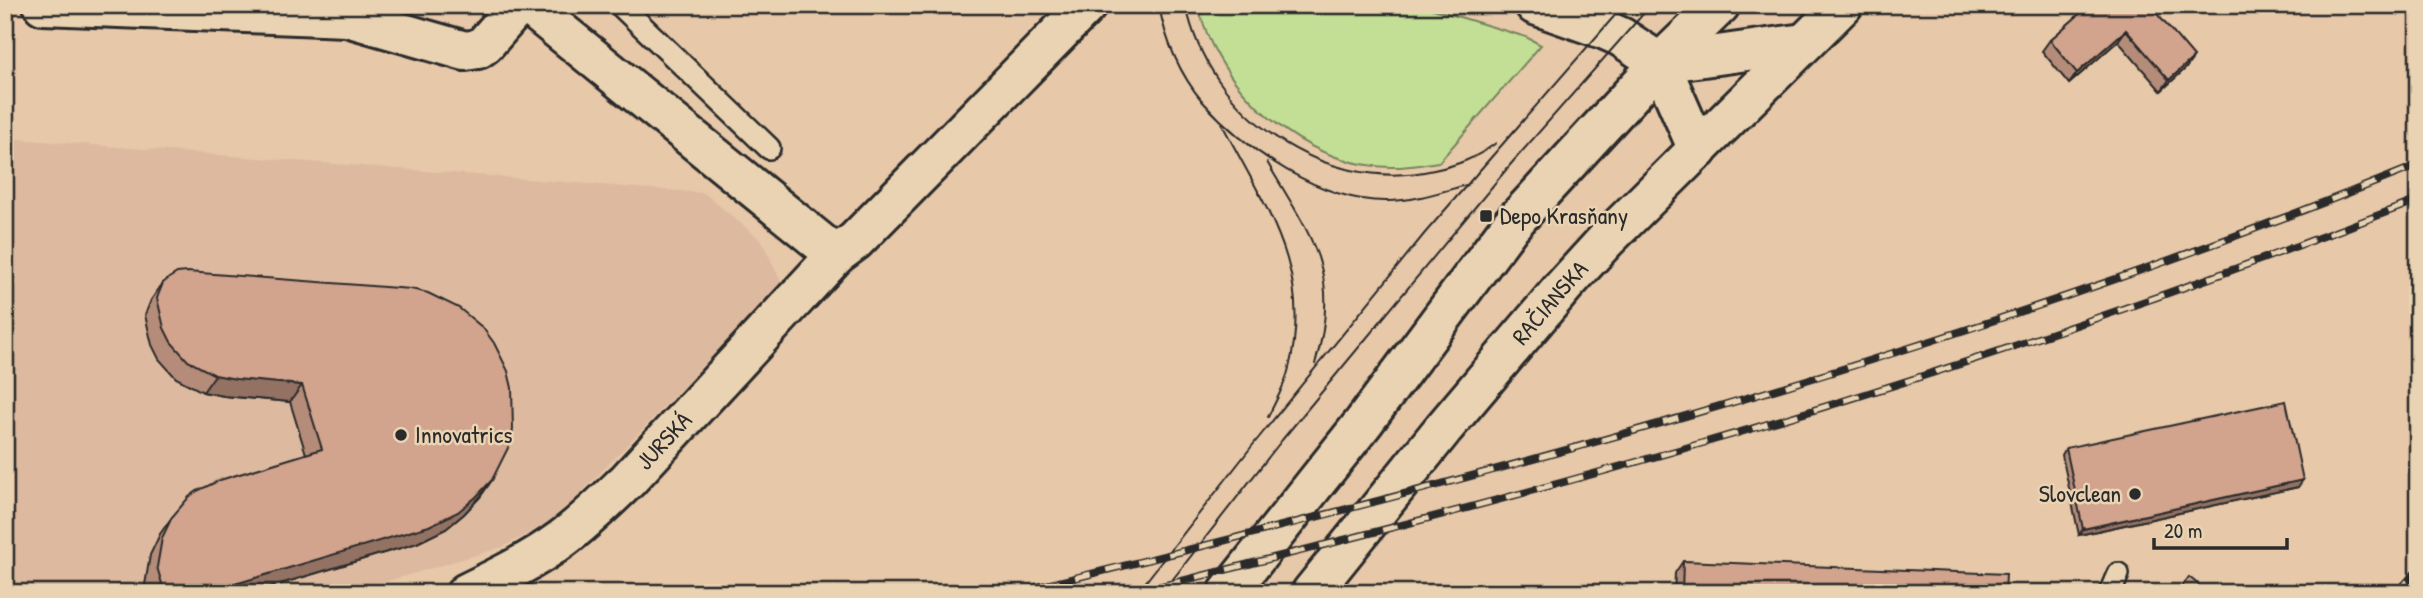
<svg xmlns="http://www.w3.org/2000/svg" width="2423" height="598" font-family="'Patrick Hand',sans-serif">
<rect width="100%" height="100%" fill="#e7c8a9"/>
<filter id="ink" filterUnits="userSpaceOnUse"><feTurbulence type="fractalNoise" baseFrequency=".0143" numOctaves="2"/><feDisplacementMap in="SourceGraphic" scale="14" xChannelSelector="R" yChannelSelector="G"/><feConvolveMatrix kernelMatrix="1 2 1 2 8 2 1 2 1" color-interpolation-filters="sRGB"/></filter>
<g filter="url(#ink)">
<!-- built -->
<polygon fill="#ddba9f" points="5,138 704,193 762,241 782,284 557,518 503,547 348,593 5,593"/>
<!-- green -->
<path fill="#c3de95" stroke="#778460" stroke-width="2" d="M1197 5H1420L1526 37 1541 45 1439 162C1423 164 1406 168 1390 167 1316 166 1245 111 1212 45 1206 33 1202 18 1197 5Z"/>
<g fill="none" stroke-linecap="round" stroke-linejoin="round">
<!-- service casing -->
<g stroke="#2b2b2b" stroke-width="26">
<g id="service">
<polyline points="620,5 769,148"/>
<polyline points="2110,593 2118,574"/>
</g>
</g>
<!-- minor casing -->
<g stroke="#2b2b2b" stroke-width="44">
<g id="minor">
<polyline points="43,5 347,17 465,51 478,49 485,44 519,5"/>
<polyline points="528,5 836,255"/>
<polyline points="1535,5 1603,29 1621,37 1660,63"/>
<path id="s1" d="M466 593C499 577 532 561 562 539 586 521 607 500 628 480L836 255 855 241 1087 5"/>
</g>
</g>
<!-- secondary casing -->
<g stroke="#2b2b2b" stroke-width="44">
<g id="secondary">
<polyline points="1660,63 1804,43"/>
<polyline points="1660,63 1698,150"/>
<polyline points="1228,593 1364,422 1511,225 1660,63 1720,5"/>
<path id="s2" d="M1311 593 1443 429 1564 286 1606 240 1843 5"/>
</g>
</g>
<!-- service -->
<use href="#service" stroke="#e9d3b2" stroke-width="21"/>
<!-- minor -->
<use href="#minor" stroke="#e9d3b2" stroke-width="38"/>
<!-- secondary -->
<use href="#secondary" stroke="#e9d3b2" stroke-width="38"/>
<!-- tram -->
<g stroke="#2b2b2b" stroke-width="2">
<path d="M1159 5C1165 40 1180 75 1203 102 1246 150 1321 202 1387 201 1414 201 1440 192 1466 185"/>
<path d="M1186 5C1208 115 1325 195 1434 170 1458 165 1476 158 1496 143"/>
<path d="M1222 124C1264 206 1314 270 1289 368 1285 386 1275 402 1268 417"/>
<path d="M1267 162C1311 237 1343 273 1315 364"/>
<polyline points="1137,593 1252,446 1425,233 1624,5"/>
<polyline points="1162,593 1282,440 1510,165 1651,5"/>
</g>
<!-- rail casing -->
<g stroke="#2b2b2b" stroke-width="8">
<g id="rail">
<path d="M1013 593C1489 477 1964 350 2418 165"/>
<path d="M1134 593C1317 547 1501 501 1682 449 1931 378 2176 294 2418 200"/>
<polyline points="2397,593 2418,570"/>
</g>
</g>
<!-- rail -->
<use href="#rail" stroke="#e9d3b2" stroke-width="5" stroke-dasharray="16" stroke-linecap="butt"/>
</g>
<!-- wall -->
<g fill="#b58c79" stroke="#2b2b2b" stroke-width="2">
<polygon points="2090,5 2160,5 2154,10 2186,68 2161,91 2118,41 2069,84 2042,51 2050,40"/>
<polygon points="163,283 492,480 480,497 464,514 446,529 417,543 250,593 148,593 145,585 150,555 160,534 172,517 306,454 290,402 224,396 203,392 176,378 159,359 152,345 145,315 151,300"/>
<polygon points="2066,448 2298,487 2079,535 2062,455"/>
<polygon points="1683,561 2005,593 1674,593 1675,573"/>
</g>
<!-- shaded-wall -->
<g fill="#937263" stroke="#2b2b2b" stroke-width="2">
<polygon points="2155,5 2160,5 2144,19 2152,8"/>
<polygon points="2126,30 2118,41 2069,84 2077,73"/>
<polygon points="2194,57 2186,68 2161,91 2169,80"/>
<polygon points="215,375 302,385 290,402 224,396 203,392"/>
<polygon points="492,480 480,497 464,514 446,529 417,543 250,593 205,593"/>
<polygon points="2303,480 2298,487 2079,535 2083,529"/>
</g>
<!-- building -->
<g fill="#d2a38d" stroke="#2b2b2b" stroke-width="2">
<polygon points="2090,5 2155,5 2152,8 2194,57 2169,80 2126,30 2077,73 2050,40"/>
<polygon points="187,272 411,289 428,293 459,308 483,328 494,343 508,371 512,388 513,430 508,448 492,480 476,497 458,512 429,526 205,593 172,593 163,587 157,567 162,538 172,517 189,497 197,491 220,480 322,449 302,385 236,379 215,375 188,361 171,342 164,328 157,298 163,283 169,278 177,273"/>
<polygon points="2286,401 2303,480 2083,529 2066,448"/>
<polygon points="1683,561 2006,574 2005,593 1682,593"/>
<polygon points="2189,577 2209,593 2177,593"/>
</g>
</g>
<!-- markers -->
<g fill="#2b2b2b" stroke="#e9d3b2" stroke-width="2.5">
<rect x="1479" y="209" width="14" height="14" rx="3.5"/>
<circle cx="401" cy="435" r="7"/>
<circle cx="2135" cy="494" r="7"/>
</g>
<g text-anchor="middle" stroke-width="5" stroke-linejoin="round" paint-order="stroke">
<!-- poi labels -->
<g font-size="24" fill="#2b2b2b" stroke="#e9d3b2" text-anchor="start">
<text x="1500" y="224">Depo Krasňany</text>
<text x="415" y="443">Innovatrics</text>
<text x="2121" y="502" text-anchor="end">Slovclean</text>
</g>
<!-- street labels -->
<g font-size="24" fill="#2b2b2b" stroke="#e9d3b2">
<text dy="8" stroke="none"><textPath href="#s2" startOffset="376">RAČIANSKA</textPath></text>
<text dy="8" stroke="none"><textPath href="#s1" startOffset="252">JURSKÁ</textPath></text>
</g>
</g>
<!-- margin -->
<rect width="2423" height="598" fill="none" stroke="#e9d3b2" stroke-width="28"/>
<rect x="14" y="14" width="2395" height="570" fill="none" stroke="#2b2b2b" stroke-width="2.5" filter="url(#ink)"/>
<!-- scale -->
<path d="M2154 538v10h133v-10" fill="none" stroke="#2b2b2b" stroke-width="3.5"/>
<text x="2164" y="538" font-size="21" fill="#2b2b2b" stroke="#e9d3b2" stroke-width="5" paint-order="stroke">20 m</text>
</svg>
